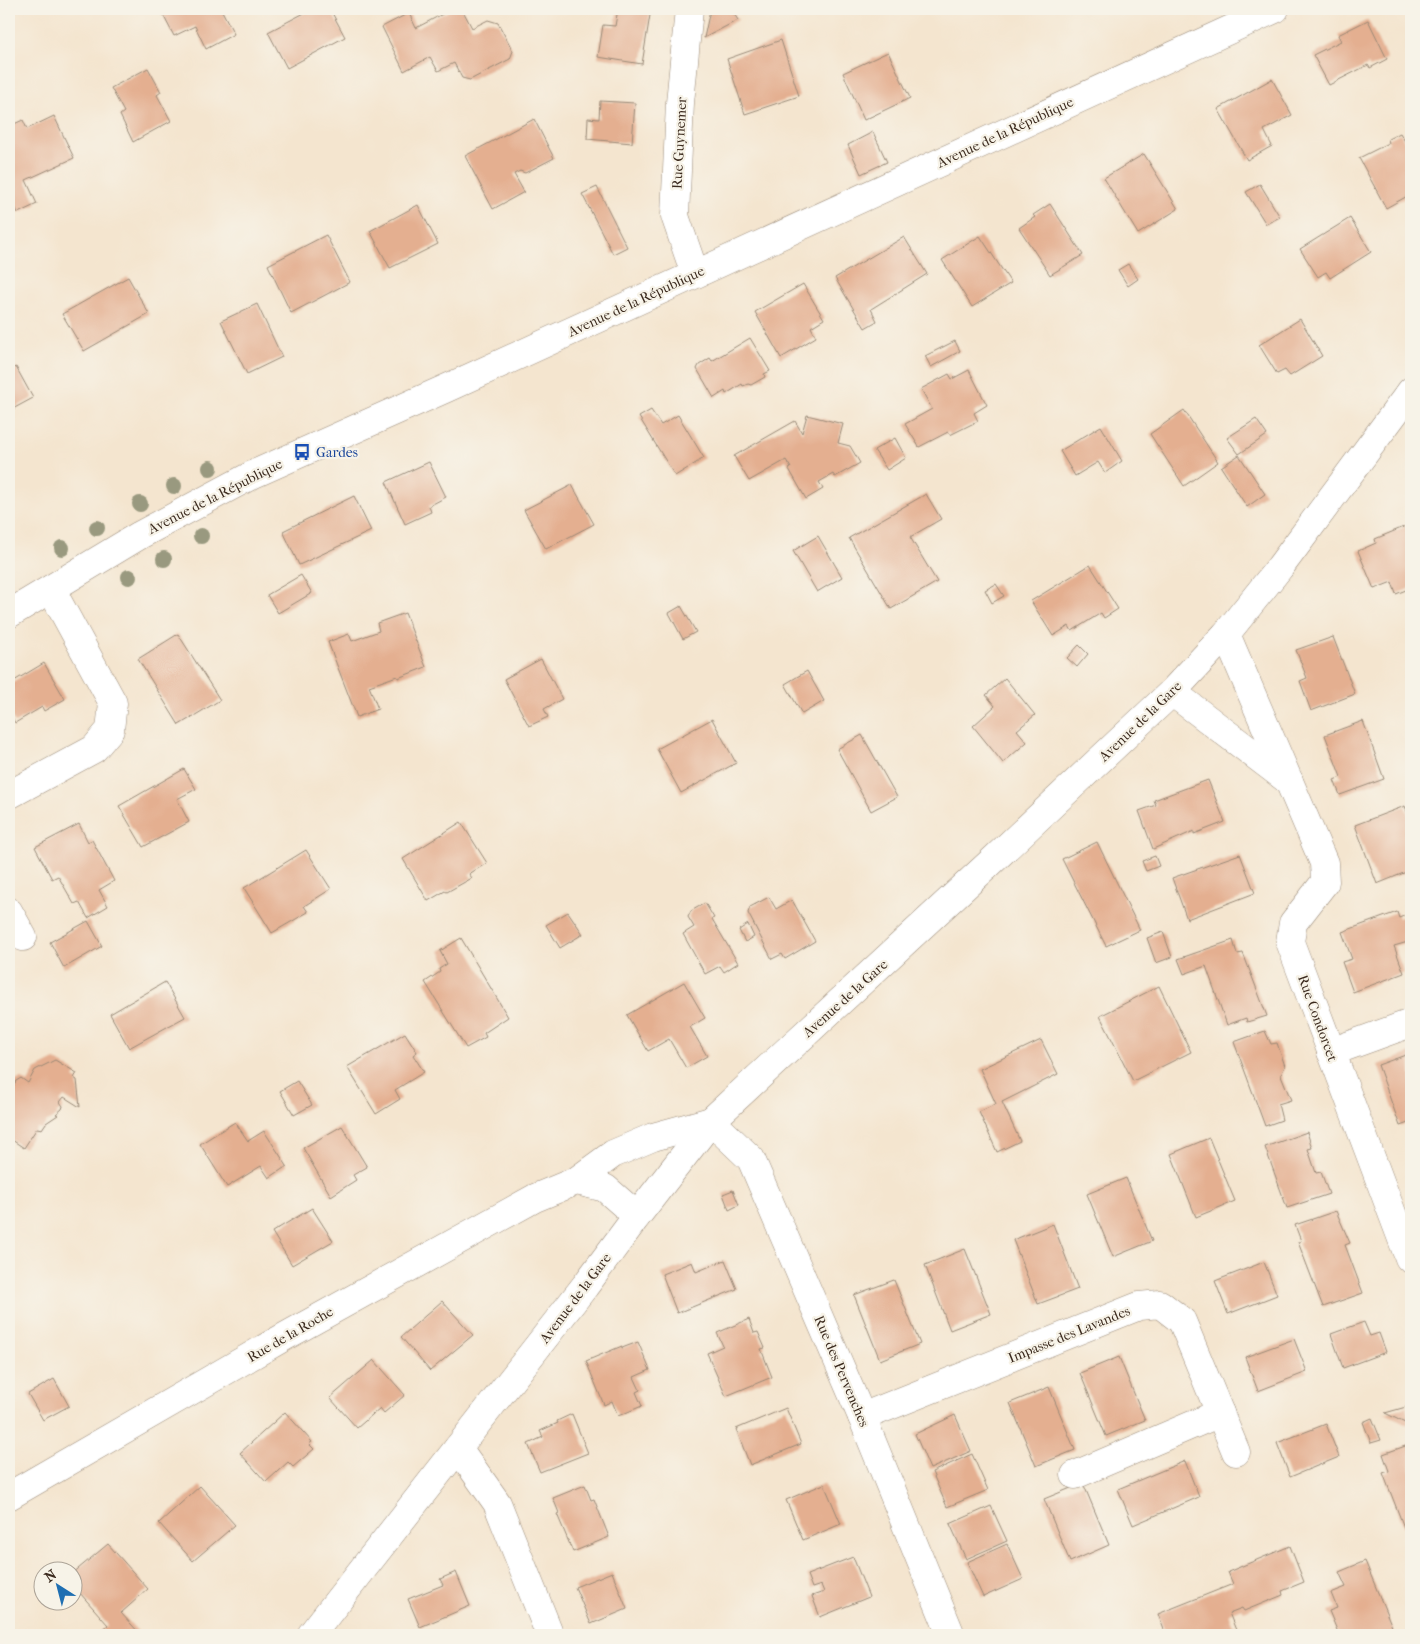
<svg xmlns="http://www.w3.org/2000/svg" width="1420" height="1644" font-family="'IM FELL French Canon',serif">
<rect width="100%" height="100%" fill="#f7f3e8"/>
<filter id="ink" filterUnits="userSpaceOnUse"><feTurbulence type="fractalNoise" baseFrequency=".02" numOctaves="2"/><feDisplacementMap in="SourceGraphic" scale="10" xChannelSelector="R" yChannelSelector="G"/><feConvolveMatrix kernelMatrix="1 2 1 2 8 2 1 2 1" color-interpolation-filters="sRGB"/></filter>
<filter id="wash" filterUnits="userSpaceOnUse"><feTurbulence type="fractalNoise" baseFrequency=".0096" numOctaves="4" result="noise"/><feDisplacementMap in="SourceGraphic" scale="20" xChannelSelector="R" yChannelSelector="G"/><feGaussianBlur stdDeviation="1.12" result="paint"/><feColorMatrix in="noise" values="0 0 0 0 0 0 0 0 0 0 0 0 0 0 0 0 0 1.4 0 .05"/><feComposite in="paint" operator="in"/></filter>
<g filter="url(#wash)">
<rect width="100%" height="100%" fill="#f4e5cf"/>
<g id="blocks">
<!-- building -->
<g fill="#e4af90">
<polygon points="160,9 221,9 234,34 206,49 195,26 174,36"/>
<polygon points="312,9 330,9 345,37 287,68 268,32"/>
<polygon points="452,9 462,9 472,28 488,20 498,23 513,51 510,59 470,80 462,78 454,63 438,71 430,57 404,71 382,27 409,13 416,28"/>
<polygon points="618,9 651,9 642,64 598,57 603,25 615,26"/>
<polygon points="713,9 744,9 734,14 738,20 704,38 710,10"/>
<polygon points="1368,20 1387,59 1370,68 1368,65 1329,85 1313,55 1341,41 1338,35"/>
<polygon points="781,40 799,96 745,114 727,59"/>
<polygon points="888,52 910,98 864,120 843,73"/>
<polygon points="148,68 161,92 157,95 171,121 133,142 120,115 124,112 111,88"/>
<polygon points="1272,79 1292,115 1264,130 1272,146 1247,160 1218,109"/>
<polygon points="600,101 635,103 632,143 587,139 588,118 599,119"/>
<polygon points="9,114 14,124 23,120 27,129 54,116 74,158 26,180 37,204 18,213 9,195"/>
<polygon points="534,119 554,158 525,173 520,171 514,174 524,192 493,209 465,156"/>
<polygon points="873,132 887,162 861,174 848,145"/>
<polygon points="1400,133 1411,151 1411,194 1386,208 1359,158 1389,143 1388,139"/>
<polygon points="1144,154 1178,209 1138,234 1104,178"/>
<polygon points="1260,184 1280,217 1266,224 1246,192"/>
<polygon points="597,187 627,247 613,254 582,194"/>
<polygon points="1050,204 1083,255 1050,275 1019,228 1035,217 1033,215"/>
<polygon points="418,205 438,244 390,268 370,231"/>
<polygon points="1350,218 1371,252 1330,278 1326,272 1318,277 1300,249"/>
<polygon points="326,235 350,282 291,313 268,265"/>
<polygon points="980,236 1011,283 972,307 942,260"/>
<polygon points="904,237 927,274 871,309 877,321 865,328 835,278"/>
<polygon points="1128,264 1138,279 1128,286 1118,270"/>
<polygon points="128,277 149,314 84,351 62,314"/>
<polygon points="803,284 824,319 811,327 816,337 781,358 755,312"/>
<polygon points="257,304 282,357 247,374 221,321"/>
<polygon points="1300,319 1322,356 1290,376 1285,370 1277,374 1259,345"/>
<polygon points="750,338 770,371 764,374 765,377 751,385 748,384 743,386 742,384 726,394 725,391 714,398 697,369 699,365 710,358 712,361"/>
<polygon points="955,341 960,351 931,367 925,356"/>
<polygon points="16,367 33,398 9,411 9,371"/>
<polygon points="969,370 987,405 974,413 978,421 950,435 948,432 919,447 905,424 932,409 921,389 949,374 952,379"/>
<polygon points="651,410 661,425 678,415 704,458 675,476 639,417"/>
<polygon points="1184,410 1218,462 1184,486 1150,434"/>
<polygon points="807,415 843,424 838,443 850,446 860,463 835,477 833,474 819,482 823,489 806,499 789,469 791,468 786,460 749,481 734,456 795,421 802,433"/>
<polygon points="1256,419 1267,435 1239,454 1227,438"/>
<polygon points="1101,426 1122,461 1105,473 1098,462 1075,476 1060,451"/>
<polygon points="895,438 906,458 887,470 874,450"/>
<polygon points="1239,455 1265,494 1247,507 1221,467"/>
<polygon points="429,462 446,497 429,506 431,512 405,524 386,482"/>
<polygon points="572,485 594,524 546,549 524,510"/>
<polygon points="926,494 941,519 910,537 937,582 891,609 849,538"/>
<polygon points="354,496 371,531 299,565 283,531"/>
<polygon points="1411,524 1411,588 1396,594 1392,582 1374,589 1358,551 1376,543 1375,539"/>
<polygon points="818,536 842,577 817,592 793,551"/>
<polygon points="1090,565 1118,609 1104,618 1101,613 1072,631 1069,626 1053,636 1031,601"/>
<polygon points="301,575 312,593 278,613 267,595"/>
<polygon points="996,584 1004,596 992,603 985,590"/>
<polygon points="681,606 696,632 683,639 669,613"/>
<polygon points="405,613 426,667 398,678 397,676 369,686 378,709 357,717 328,642 349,634 352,641 379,631 377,623"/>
<polygon points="178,634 220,700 179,725 138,659"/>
<polygon points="1333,637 1355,694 1311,711 1300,681 1307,678 1296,650"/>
<polygon points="1079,645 1088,654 1077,667 1067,658"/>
<polygon points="541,659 562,699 544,709 548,717 529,726 504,679"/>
<polygon points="44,663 65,699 44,711 42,707 15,723 9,712 9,684"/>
<polygon points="807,671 824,701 802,714 785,684"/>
<polygon points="1005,678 1035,715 1017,730 1027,742 1003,763 973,726 995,706 986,695"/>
<polygon points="712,719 736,763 681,793 657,749"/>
<polygon points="1363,721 1384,779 1340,795 1334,780 1341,777 1325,735"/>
<polygon points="862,735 897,797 871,811 837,749"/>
<polygon points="184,769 196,789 177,799 189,822 143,847 119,806"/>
<polygon points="1208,780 1225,822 1194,834 1194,831 1153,849 1139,811 1156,805 1154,800"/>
<polygon points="1405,806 1411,822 1411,870 1377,884 1355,825"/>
<polygon points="461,822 487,863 469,874 472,878 447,892 445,891 428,901 403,859"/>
<polygon points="79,824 88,842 92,840 114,881 99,890 108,906 88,918 79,902 74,904 58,876 52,879 35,847"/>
<polygon points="1097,842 1140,930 1106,946 1062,859"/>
<polygon points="306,850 331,889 304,906 308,912 272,933 244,888"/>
<polygon points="1240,854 1255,893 1187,919 1172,878"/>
<polygon points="1155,856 1159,866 1146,871 1142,861"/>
<polygon points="769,897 776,909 792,900 815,941 785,959 782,954 772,959 748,913 750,907"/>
<polygon points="705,903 714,918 712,919 738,963 724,972 720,966 705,974 683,934 694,927 688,917 691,911"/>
<polygon points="568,912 583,934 560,948 546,925"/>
<polygon points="1397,912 1399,918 1411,913 1411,951 1408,942 1394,946 1404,973 1353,992 1342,962 1352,959 1342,932"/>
<polygon points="88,921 102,946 64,968 50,942"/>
<polygon points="748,924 754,937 745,942 739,930"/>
<polygon points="1163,932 1172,957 1156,963 1147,938"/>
<polygon points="461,938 508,1017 484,1033 486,1037 466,1048 425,982 440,972 439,969 447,964 440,951"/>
<polygon points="1233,940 1237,954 1243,953 1267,1016 1247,1022 1246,1018 1227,1025 1206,966 1184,974 1178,959"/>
<polygon points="165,982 185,1017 129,1048 110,1014"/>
<polygon points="684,982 705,1018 690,1027 707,1056 686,1068 669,1039 648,1051 627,1015"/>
<polygon points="1159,986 1191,1052 1133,1081 1100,1016"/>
<polygon points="1265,1031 1271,1044 1277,1043 1285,1066 1281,1075 1291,1100 1278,1104 1282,1120 1265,1126 1234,1042"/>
<polygon points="405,1033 417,1052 413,1055 424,1072 395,1090 400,1099 376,1114 347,1067"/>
<polygon points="1041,1040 1058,1074 1002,1102 1020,1141 997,1152 979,1112 996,1104 980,1069"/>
<polygon points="1411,1053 1411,1122 1400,1126 1378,1065"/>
<polygon points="55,1060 77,1073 74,1078 77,1080 80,1107 64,1097 60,1102 63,1106 62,1109 56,1114 58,1115 46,1123 42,1129 37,1128 24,1148 9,1138 9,1093 16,1081 21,1078 28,1083 35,1070"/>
<polygon points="297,1081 312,1105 294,1115 280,1091"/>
<polygon points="235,1122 248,1141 264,1131 287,1166 269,1178 261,1166 227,1187 200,1144"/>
<polygon points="342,1126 367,1167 353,1175 356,1180 331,1196 303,1148"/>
<polygon points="1307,1132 1312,1148 1308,1149 1316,1173 1321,1172 1329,1194 1287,1208 1265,1147"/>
<polygon points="1209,1138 1235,1201 1196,1217 1171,1154"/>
<polygon points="1126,1178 1152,1241 1113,1257 1087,1194"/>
<polygon points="733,1190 739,1205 729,1210 723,1194"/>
<polygon points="312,1208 333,1241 292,1265 272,1232"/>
<polygon points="1336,1211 1350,1243 1345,1245 1363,1293 1323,1307 1298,1242 1301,1241 1295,1225"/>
<polygon points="1053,1224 1078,1289 1038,1304 1013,1240"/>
<polygon points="965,1249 991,1314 950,1330 925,1265"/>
<polygon points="725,1260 737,1289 677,1313 662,1274 692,1262 696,1272"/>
<polygon points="1264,1262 1277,1295 1228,1314 1215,1281"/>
<polygon points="894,1280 920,1344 880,1360 854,1295"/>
<polygon points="442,1301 473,1335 430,1371 401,1337"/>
<polygon points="749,1319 754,1333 758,1332 765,1348 761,1349 772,1377 726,1396 707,1353 723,1346 717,1333"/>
<polygon points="1364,1322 1370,1336 1379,1333 1386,1352 1343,1368 1331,1334"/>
<polygon points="1294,1339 1307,1372 1258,1391 1245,1357"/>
<polygon points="638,1342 650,1370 634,1377 640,1390 636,1392 642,1406 618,1416 612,1401 604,1405 586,1361 622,1346 622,1348"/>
<polygon points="1119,1357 1145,1420 1106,1436 1080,1373"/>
<polygon points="374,1360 405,1395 384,1413 380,1408 357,1428 330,1398"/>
<polygon points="54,1379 69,1406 43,1420 28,1394"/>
<polygon points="1049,1387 1075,1450 1036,1466 1010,1403"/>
<polygon points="1406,1407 1411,1426 1385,1413"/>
<polygon points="786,1408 801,1444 750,1465 736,1429"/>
<polygon points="285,1412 312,1442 309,1444 314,1449 293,1467 288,1462 266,1482 240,1453"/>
<polygon points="572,1414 588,1453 540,1472 528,1444 543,1437 540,1431 558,1423 557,1421"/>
<polygon points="955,1415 971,1451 930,1469 915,1434"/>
<polygon points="1372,1418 1381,1440 1371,1443 1363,1422"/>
<polygon points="1326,1424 1339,1457 1290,1477 1277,1443"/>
<polygon points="1411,1444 1411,1528 1405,1530 1383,1473 1389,1471 1383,1454"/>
<polygon points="972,1454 988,1490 947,1507 932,1472"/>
<polygon points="1185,1461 1199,1497 1133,1525 1118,1489"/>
<polygon points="1083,1483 1109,1545 1070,1562 1044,1499"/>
<polygon points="824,1484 841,1524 803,1540 786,1500"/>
<polygon points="585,1485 591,1500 594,1499 609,1537 573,1552 557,1514 559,1513 553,1498"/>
<polygon points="200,1486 235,1525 193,1561 159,1523"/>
<polygon points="991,1506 1007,1541 966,1559 950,1524"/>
<polygon points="108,1544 148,1589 121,1613 141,1635 104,1635 101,1631 108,1625 72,1584 72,1574"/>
<polygon points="1007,1544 1023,1579 983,1597 967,1562"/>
<polygon points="1290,1546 1304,1582 1282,1591 1283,1595 1244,1611 1242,1608 1229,1613 1238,1635 1166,1635 1158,1614 1233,1584 1228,1572"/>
<polygon points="853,1557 869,1597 820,1617 812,1596 824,1592 821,1585 812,1588 807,1575"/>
<polygon points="1365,1561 1395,1634 1393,1635 1339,1635 1329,1611 1337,1608 1331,1593 1346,1587 1339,1572"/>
<polygon points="456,1572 470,1606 420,1627 408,1599 443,1585 440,1579"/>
<polygon points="612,1572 627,1609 591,1624 575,1587"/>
</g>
</g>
</g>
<g filter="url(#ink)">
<use href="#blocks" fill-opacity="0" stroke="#988876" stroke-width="1"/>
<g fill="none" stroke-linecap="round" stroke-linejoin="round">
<!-- minor casing -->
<g stroke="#988876" stroke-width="29">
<g id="minor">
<polyline points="689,9 680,103 675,216 695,274"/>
<polyline points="9,614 140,535 254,474 447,388 1275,9"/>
<polyline points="1226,634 1324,863 1325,882 1293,923 1290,942 1409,1258 1411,1259"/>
<polyline points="1172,692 1289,781"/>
<polyline points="9,795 94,749 110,730 113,703 51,589"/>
<polyline points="9,912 23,937"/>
<polyline points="1331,1052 1411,1023"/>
<polyline points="576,1181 613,1154 653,1137 711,1121 751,1159 862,1417 951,1635"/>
<polyline points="862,1417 1139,1306 1160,1304 1182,1321 1236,1452"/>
<polyline points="458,1448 497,1503 550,1635"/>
<polyline points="1075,1475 1220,1413"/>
<polyline points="9,1496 284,1337 535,1198 576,1181 605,1188 637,1216"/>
<polyline points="311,1635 585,1286 637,1216 711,1121 990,863 1172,692 1226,634 1280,567 1411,391"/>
</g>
</g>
<!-- minor -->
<use href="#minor" stroke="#fff" stroke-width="28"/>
</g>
<!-- trees -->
<g fill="#99997f">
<circle cx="210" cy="468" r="8"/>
<circle cx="174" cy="486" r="8"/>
<circle cx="140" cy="504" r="8"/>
<circle cx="97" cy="528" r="8"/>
<circle cx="201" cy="536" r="8"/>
<circle cx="62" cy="548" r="8"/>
<circle cx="164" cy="559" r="8"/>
<circle cx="129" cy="577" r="8"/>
</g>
</g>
<!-- icons -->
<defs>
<g id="bus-bare" transform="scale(1.35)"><path d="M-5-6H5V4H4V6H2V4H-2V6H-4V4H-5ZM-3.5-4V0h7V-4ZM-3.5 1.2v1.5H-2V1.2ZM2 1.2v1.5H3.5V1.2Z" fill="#1a4fb4" stroke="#f7f3e8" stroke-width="2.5" paint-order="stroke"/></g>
</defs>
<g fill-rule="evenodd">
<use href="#bus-bare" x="302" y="452"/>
</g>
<g text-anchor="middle" stroke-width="4.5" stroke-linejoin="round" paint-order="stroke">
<!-- street labels -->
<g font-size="14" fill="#3b2a1e" stroke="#f7f3e8">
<text transform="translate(1005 132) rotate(-25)" y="5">Avenue de la République</text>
<text transform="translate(679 143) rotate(-87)" y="5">Rue Guynemer</text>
<text transform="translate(636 301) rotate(-25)" y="5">Avenue de la République</text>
<text transform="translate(215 496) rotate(-27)" y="5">Avenue de la République</text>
<text transform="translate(1140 721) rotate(-44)" y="5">Avenue de la Gare</text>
<text transform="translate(845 998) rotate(-42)" y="5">Avenue de la Gare</text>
<text transform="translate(1318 1018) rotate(70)" y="5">Rue Condorcet</text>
<text transform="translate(575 1298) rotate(-53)" y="5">Avenue de la Gare</text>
<text transform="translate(290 1334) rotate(-30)" y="5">Rue de la Roche</text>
<text transform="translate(1069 1334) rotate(-22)" y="5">Impasse des Lavandes</text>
<text transform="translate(842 1371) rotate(67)" y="5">Rue des Pervenches</text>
</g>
<!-- transit labels -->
<g font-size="14" fill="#164399" stroke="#f7f3e8" text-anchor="start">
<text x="316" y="457">Gardes</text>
</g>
</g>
<!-- margin -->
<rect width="1420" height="1644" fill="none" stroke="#f7f3e8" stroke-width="30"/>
<!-- north arrow -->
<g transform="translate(58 1586) rotate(324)"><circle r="24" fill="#f7f3e8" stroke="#aca397"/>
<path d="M0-4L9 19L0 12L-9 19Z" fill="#1f6fb2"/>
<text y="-8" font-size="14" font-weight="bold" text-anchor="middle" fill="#3b2a1e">N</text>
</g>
</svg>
